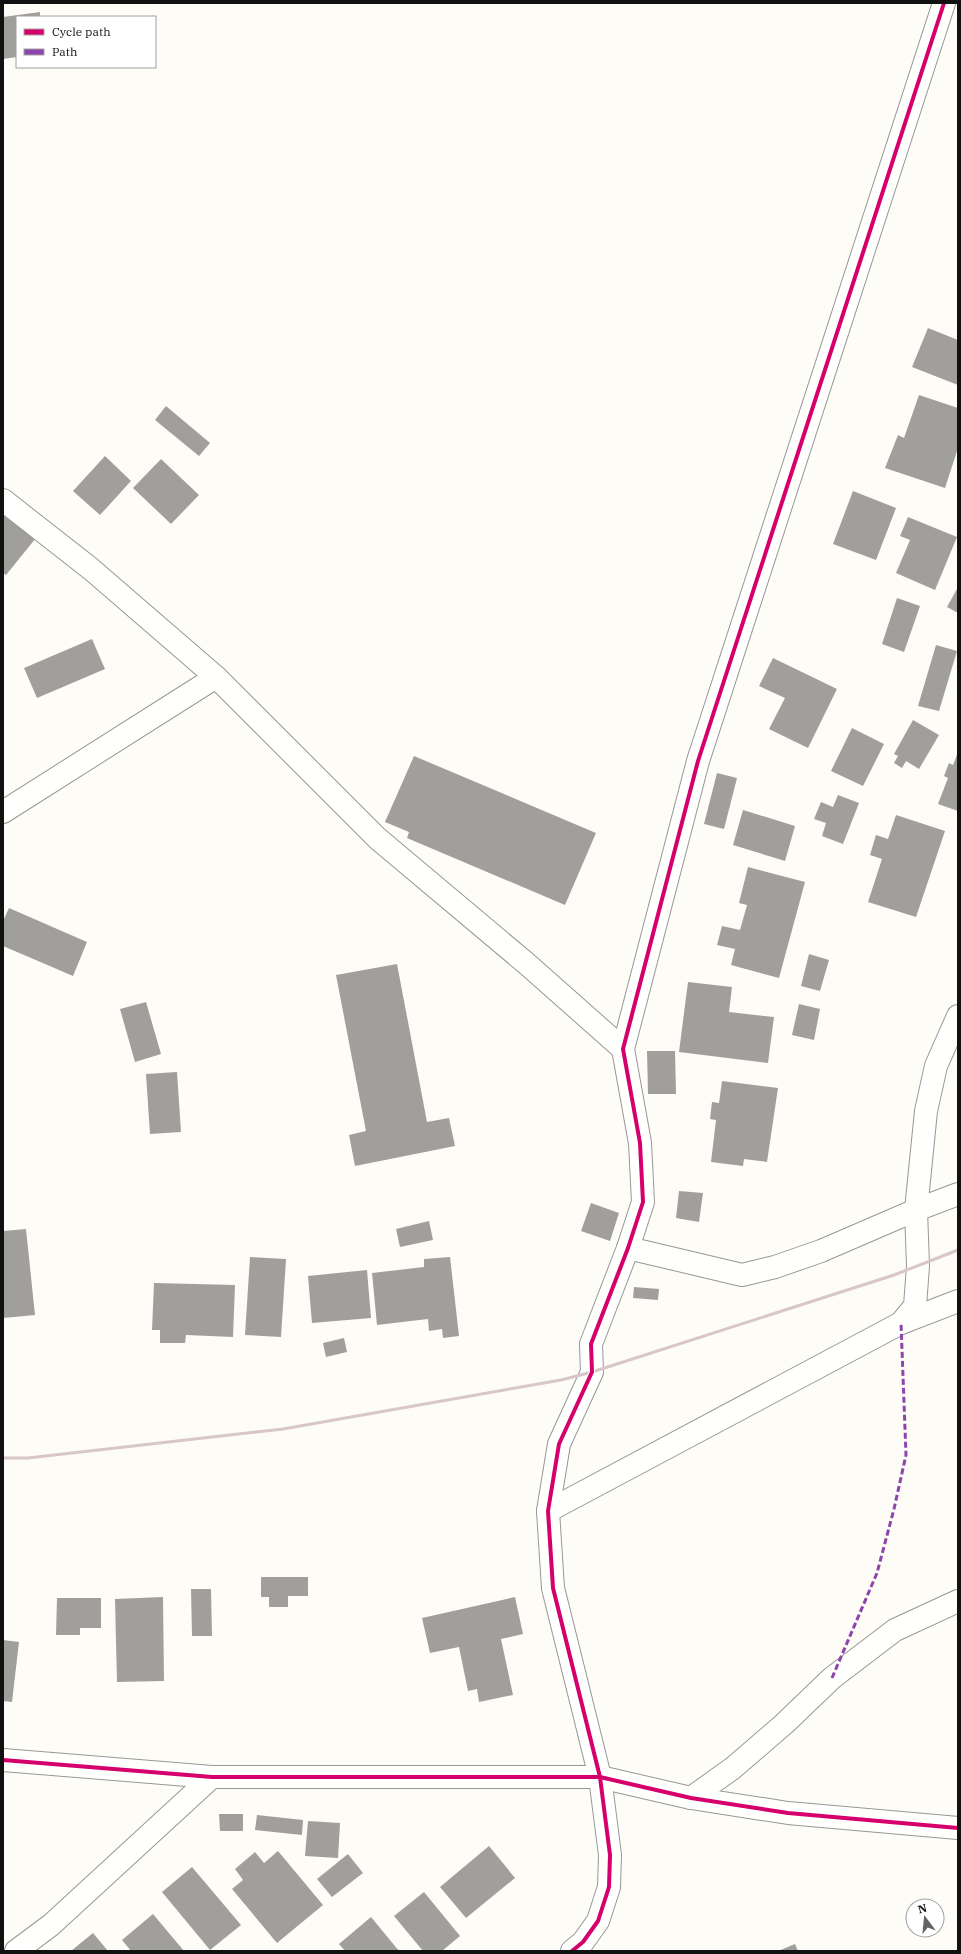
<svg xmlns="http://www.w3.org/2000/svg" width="961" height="1954" font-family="'IBM Plex Serif',serif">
<rect width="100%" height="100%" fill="#fdfcf7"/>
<!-- building -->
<g fill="#a19f9c">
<polygon points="40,12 40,17 17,17 17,57 3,59 3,17"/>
<polygon points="928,328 958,340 958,385 912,367"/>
<polygon points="919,395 958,408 958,448 945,488 885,468 898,435 904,438"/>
<polygon points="166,406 210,443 199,456 155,420"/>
<polygon points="105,456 131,481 100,515 73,491"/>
<polygon points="161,459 199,495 171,524 133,488"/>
<polygon points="853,491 896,508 876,560 833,544"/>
<polygon points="3,503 40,533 6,575 3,573"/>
<polygon points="908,517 957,537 935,590 896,573 910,540 900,536"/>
<polygon points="958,587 958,613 947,607"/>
<polygon points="897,598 920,606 904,652 882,644"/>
<polygon points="92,639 105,669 37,698 24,668"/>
<polygon points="936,645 957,651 939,711 918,706"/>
<polygon points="773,658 837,689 808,748 769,729 785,698 759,686"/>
<polygon points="913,720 939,735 919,769 906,761 902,768 894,763 898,756 894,754"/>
<polygon points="852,728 884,744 863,786 831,771"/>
<polygon points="958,752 958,811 938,804 948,778 944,776 949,763 953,765"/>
<polygon points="414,756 596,833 565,905 407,838 409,832 385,822"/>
<polygon points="717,773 737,778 724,829 704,824"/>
<polygon points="838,795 859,803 843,844 822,836 826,823 814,819 821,802 833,807"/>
<polygon points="743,810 795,826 785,861 733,845"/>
<polygon points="896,815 945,831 916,917 868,902 882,859 870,855 876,835 888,839"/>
<polygon points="748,867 805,882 779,978 731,965 735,949 717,945 722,926 740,930 747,905 739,903"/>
<polygon points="9,908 87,942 73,976 3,946 3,921"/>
<polygon points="809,954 829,960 820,991 801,986"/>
<polygon points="397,964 427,1122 449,1118 455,1146 355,1166 349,1135 366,1131 336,975"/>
<polygon points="688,982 732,987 729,1012 774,1017 768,1063 679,1052"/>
<polygon points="146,1002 161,1054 135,1062 120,1009"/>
<polygon points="799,1004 820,1009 814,1040 792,1035"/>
<polygon points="647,1051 675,1051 676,1094 648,1094"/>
<polygon points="177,1072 181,1132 150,1134 146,1074"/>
<polygon points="722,1081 778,1088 767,1162 744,1159 743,1166 711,1162 716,1120 710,1119 712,1102 719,1103"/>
<polygon points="679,1191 703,1193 699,1222 676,1218"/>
<polygon points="591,1203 619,1213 610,1241 581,1231"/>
<polygon points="429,1221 433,1240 400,1247 396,1229"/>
<polygon points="26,1229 35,1315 3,1318 3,1231"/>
<polygon points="250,1257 286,1259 281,1337 245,1335"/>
<polygon points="450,1257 459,1336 443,1338 442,1329 429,1331 428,1319 377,1325 372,1273 424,1267 424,1259"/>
<polygon points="367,1270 371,1318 312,1323 308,1276"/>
<polygon points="154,1283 235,1285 233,1337 186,1335 185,1343 160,1343 160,1330 152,1330"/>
<polygon points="634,1287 659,1289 658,1300 633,1298"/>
<polygon points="344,1338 347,1352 326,1357 323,1343"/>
<polygon points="261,1577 308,1577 308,1596 288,1596 288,1607 269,1607 269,1597 261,1597"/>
<polygon points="191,1589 211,1589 212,1636 192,1636"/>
<polygon points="163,1597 164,1681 117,1682 115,1599"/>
<polygon points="515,1597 523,1634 501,1639 513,1695 479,1702 477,1689 468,1691 459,1647 430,1653 422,1618"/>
<polygon points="57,1598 101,1598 101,1628 80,1628 80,1635 56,1635"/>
<polygon points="3,1640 19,1642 12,1702 3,1701"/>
<polygon points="219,1814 243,1814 243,1831 220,1831"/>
<polygon points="257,1815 303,1820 302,1835 255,1830"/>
<polygon points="308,1821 340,1823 338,1858 305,1856"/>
<polygon points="489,1846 515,1878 466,1918 440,1887"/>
<polygon points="278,1851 323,1905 277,1943 232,1889 243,1880 235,1869 255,1852 264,1863"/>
<polygon points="348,1854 363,1873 332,1897 317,1879"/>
<polygon points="192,1867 241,1925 210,1950 162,1892"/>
<polygon points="424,1892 460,1936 442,1951 423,1951 394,1916"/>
<polygon points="153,1914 184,1951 131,1951 122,1940"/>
<polygon points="371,1917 399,1951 345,1951 339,1944"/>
<polygon points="93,1933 108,1951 71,1951"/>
<polygon points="795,1944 798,1951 778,1951"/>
</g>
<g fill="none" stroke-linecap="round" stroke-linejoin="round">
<!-- minor casing -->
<g stroke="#979795" stroke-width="24">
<g id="minor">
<polyline points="3,500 91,569 216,677 377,838 527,964 623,1049"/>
<polyline points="3,812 216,677"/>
<polyline points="958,1016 936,1066 926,1111 916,1210 958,1194"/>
<polyline points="628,1248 742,1275 775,1267 821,1251 916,1210 918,1266 915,1306 901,1323"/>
<polyline points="548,1511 901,1323 958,1301"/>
<polyline points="3,1760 212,1777 600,1777 691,1798 788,1813 958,1828"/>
<polyline points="691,1798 733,1768 784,1724 832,1678 895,1630 958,1601"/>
<polyline points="16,1951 51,1925 212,1777"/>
<polyline points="572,1951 583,1942 598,1921 609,1887 610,1855 600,1777 553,1588 548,1511 559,1444 592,1372 591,1344 628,1248 643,1202 640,1143 623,1049 698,761 944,3"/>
</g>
</g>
<!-- minor -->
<use href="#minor" stroke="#fffffe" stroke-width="22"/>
<!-- rail -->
<polyline stroke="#d9c6c7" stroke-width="3" points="3,1458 28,1458 283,1429 561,1380 592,1372 894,1275 958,1250"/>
<!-- quiet -->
<polyline stroke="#8e44ad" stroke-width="3" stroke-dasharray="6 3" stroke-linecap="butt" points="832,1678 877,1573 894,1509 906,1455 901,1323"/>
<!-- cycleway casing -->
<g stroke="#fff" stroke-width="6">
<g id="cycleway">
<polyline points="3,1760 212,1777 600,1777 691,1798 788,1813 958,1828"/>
<polyline points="572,1951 583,1942 598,1921 609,1887 610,1855 600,1777 553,1588 548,1511 559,1444 592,1372 591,1344 628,1248 643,1202 640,1143 623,1049 698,761 944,3"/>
</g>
</g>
<!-- cycleway -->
<use href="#cycleway" stroke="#d6006c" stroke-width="4"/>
</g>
<!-- border -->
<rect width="961" height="1954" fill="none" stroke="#111111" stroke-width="8"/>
<!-- legend -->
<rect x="16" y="16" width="140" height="52" fill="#ffffff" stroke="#a0a0a0"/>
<rect x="24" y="29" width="20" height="6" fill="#d6006c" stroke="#a0a0a0"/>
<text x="52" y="36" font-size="12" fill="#111111">Cycle path</text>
<rect x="24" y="49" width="20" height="6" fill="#8e44ad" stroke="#a0a0a0"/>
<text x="52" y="56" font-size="12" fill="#111111">Path</text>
<!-- north arrow -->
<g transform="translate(925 1918) rotate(344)"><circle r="19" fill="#ffffff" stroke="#a0a0a0"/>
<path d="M0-3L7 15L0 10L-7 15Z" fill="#646362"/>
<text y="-6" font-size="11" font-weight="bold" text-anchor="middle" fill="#111111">N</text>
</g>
</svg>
